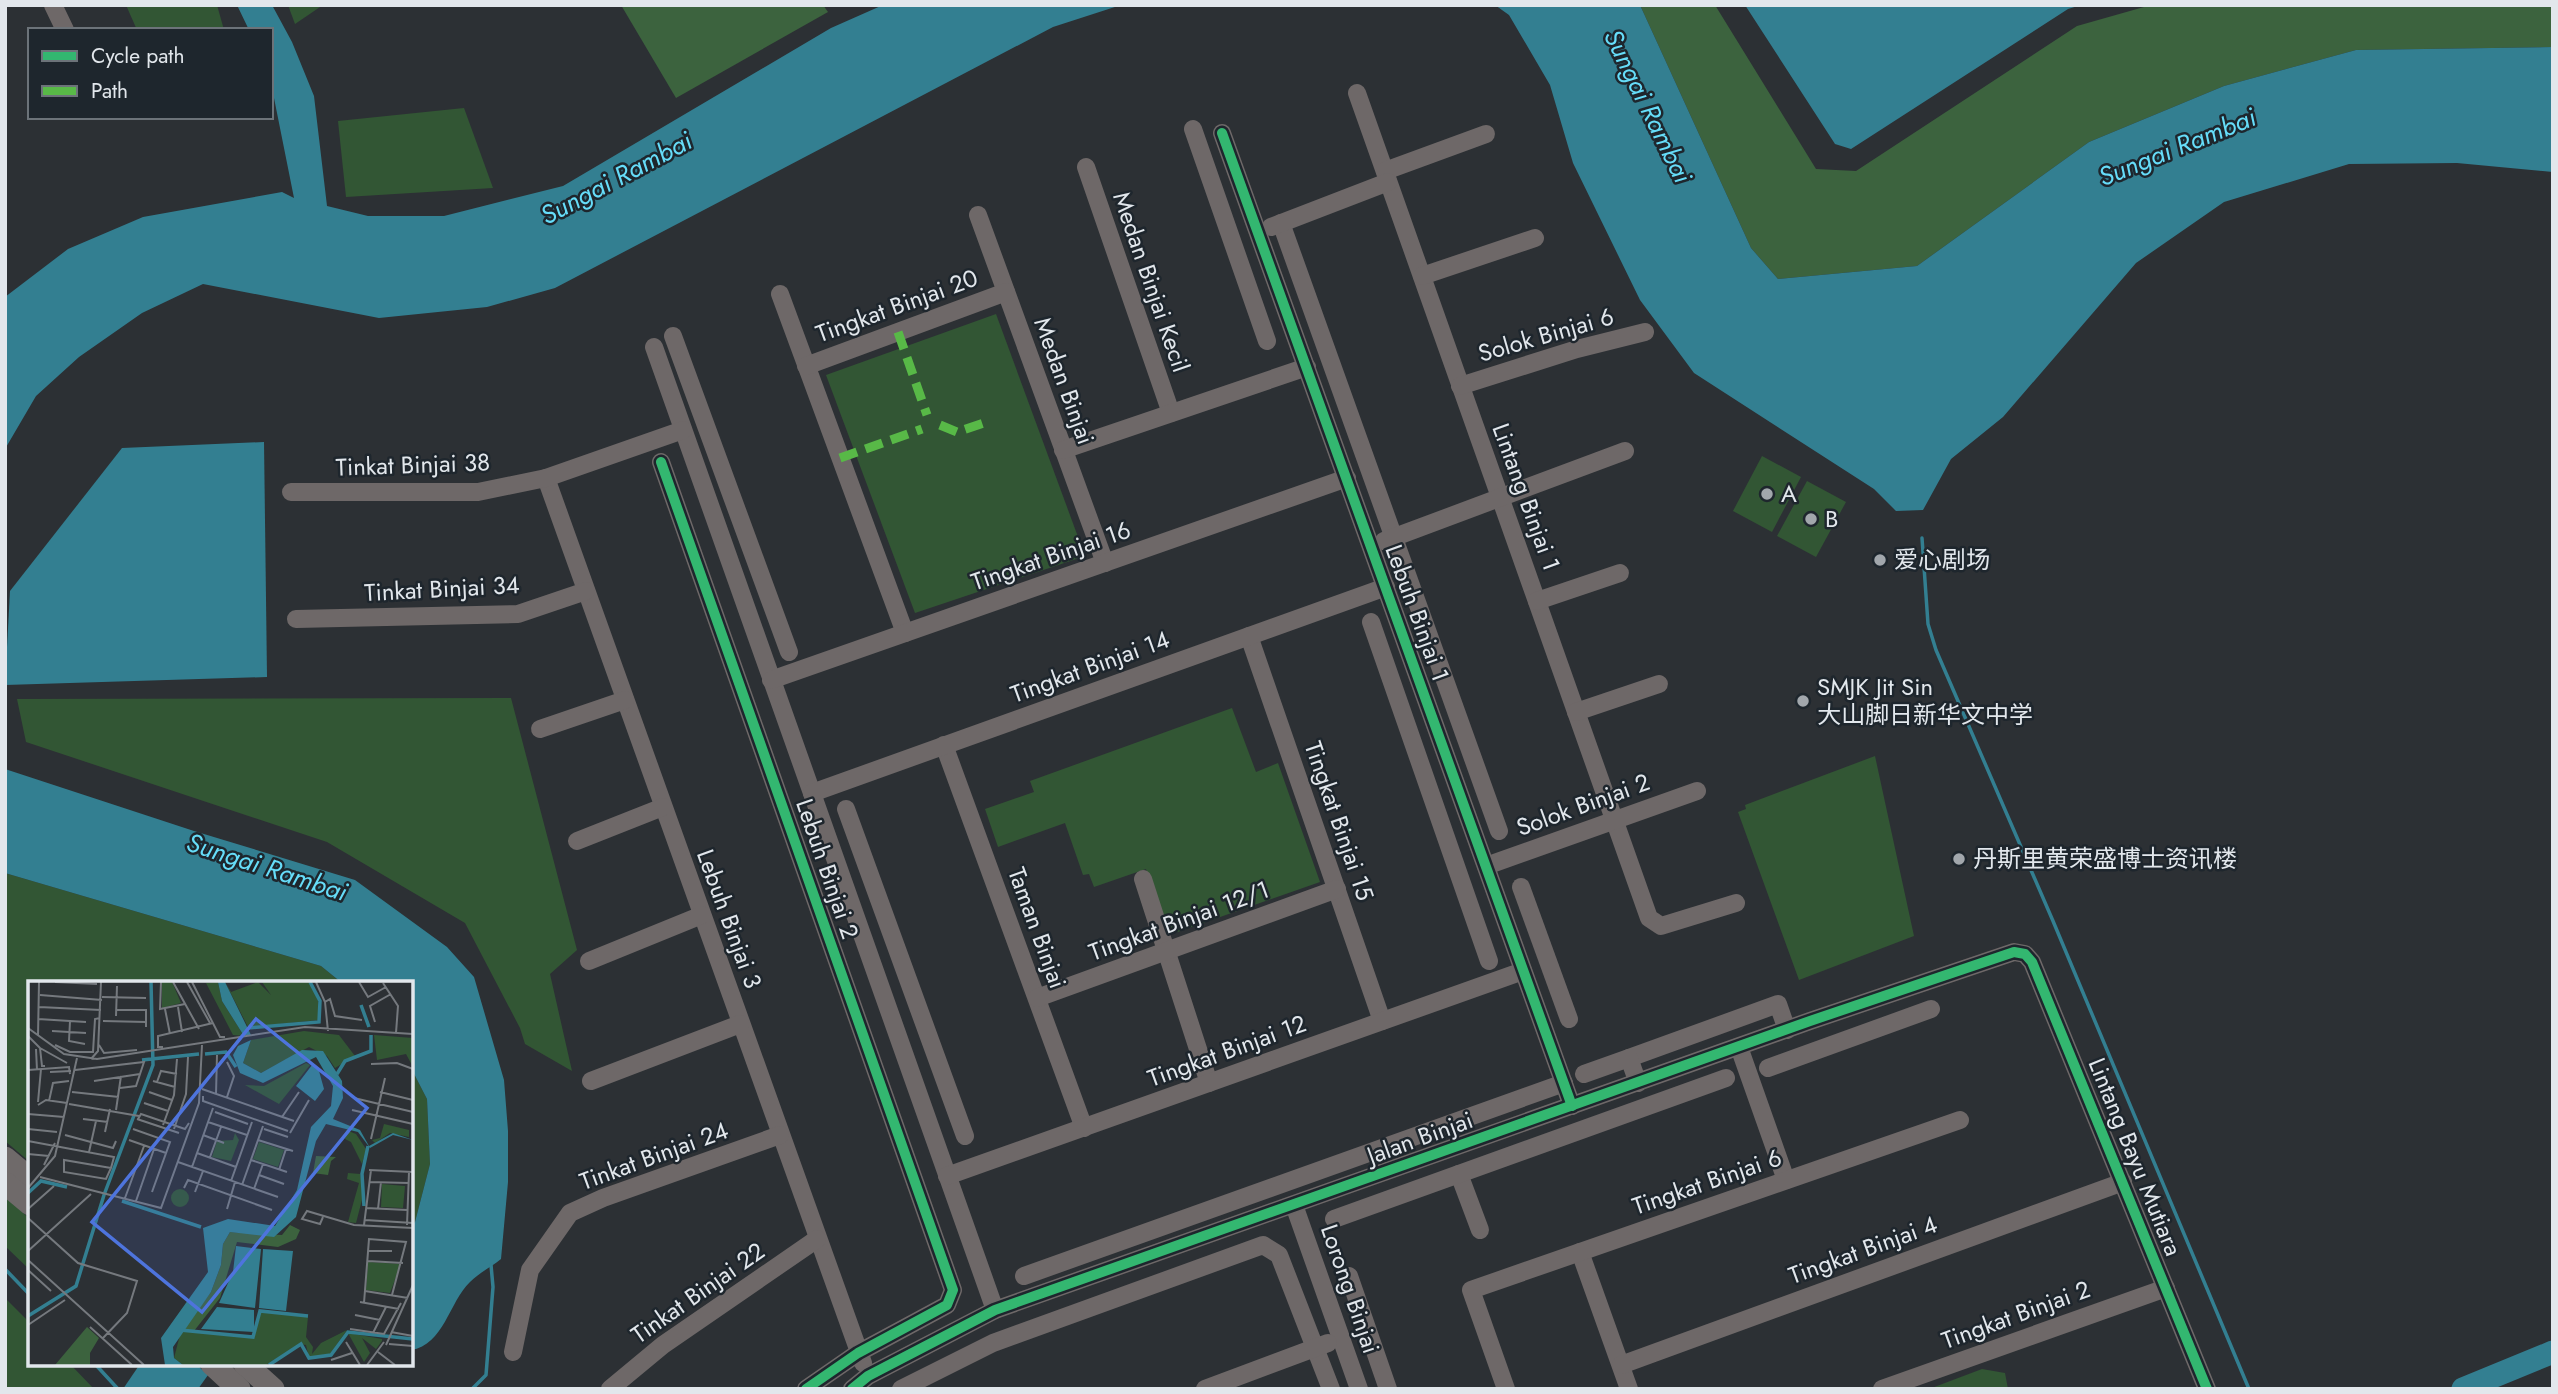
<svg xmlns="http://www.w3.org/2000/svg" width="2558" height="1394" font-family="Jost,'Noto Sans SC',sans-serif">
<rect width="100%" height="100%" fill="#2c3034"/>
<!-- green -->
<g fill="#325634">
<polygon points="126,5 217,5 224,30 137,30"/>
<polygon points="288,5 323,5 295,24"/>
<polygon points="464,108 493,188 346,197 338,121"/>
<polygon points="996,314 1085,556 915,613 826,375"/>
<polygon points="1762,456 1801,477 1772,532 1733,511"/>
<polygon points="1807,481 1846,502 1816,557 1777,536"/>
<polygon points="511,698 577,950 550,974 572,1071 525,1044 520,1028 465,923 327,842 26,742 17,699"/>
<polygon points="1232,708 1256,772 1278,763 1320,882 1169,935 1146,869 1094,887 1089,874 1083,875 1065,823 998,847 985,809 1034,792 1030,781"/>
<polygon points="1875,756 1914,936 1799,980 1738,812 1746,809 1745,805"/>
<polygon points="5,873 321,966 342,983 30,983 30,1162 5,1141"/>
<polygon points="411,1068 427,1099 430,1164 415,1222 411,1226"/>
<polygon points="5,1197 30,1219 30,1270 5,1246"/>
<polygon points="5,1298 30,1323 30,1364 70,1364 94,1389 5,1389"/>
<polygon points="1982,1369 2005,1373 2008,1389 1929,1389"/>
</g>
<!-- forest -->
<g fill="#3c633e">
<polygon points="621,5 823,5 828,12 676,98"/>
<polygon points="1640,5 1715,5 1816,169 1856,171 2077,26 2151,5 2553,5 2553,47 2356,50 2224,86 2089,142 1917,266 1778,279 1751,248"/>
</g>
<!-- water -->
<g fill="#337f91">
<polygon points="237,5 272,5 292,42 314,96 327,206 368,216 444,216 563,186 831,28 883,5 1121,5 1053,27 555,288 487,307 379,318 203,284 142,313 79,357 36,396 5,449 5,297 68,249 143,217 282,192 294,198 271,83 271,30 249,30"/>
<polygon points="1495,5 1640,5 1751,248 1778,279 1917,266 2089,142 2224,86 2356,50 2553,47 2553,172 2457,163 2349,164 2224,202 2136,263 2003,417 1951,459 1923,510 1896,511 1874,489 1694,373 1640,300 1573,163 1550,85 1509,15"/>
<polygon points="1745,5 2081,5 2068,9 1851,149 1835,144"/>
<polygon points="264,442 267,677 5,685 10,591 122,448"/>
<path d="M5 769 194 831 355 880 447 947 474 977 504 1080 508 1131V1182L501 1259C491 1267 479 1273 470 1282 449 1302 444 1345 411 1350V1226L415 1222 430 1164 427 1099 411 1068V983H342L321 966 5 873Z"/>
<polygon points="140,1364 196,1364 208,1375 198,1389 123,1389"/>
</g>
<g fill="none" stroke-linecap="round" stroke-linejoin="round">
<!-- stream -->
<g stroke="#337f91" stroke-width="3.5">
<polyline points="1922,538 1928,624 1936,650 2053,921 2249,1389"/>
<polyline points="5,1269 30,1295"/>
<polyline points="95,1364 118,1389"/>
<polyline points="472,1389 486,1375 493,1287 491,1265"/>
</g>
<!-- river -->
<polyline stroke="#337f91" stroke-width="23" points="2463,1389 2553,1352"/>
<!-- minor -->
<g stroke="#6e6868" stroke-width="18">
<polyline points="53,5 65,30"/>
<polyline points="1357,93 1649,918 1661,926 1736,903"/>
<polyline points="1193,129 1267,341"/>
<polyline points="1222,133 1572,1106"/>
<polyline points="1086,167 1171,413"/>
<polyline points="1385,171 1486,134"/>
<polyline points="978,215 1105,563"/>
<polyline points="1281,223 1499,831"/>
<polyline points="1271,227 1388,182"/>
<polyline points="1422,276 1535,238"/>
<polyline points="780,294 905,633"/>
<polyline points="673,336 789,652"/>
<polyline points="654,347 995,1310"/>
<polyline points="806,366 1006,292"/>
<polyline points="1460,386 1577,349 1645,332"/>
<polyline points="1063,450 1307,367"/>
<polyline points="661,462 953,1290 947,1305 858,1353 806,1389"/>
<polyline points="546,478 863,1363"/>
<polyline points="291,492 478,492 546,478 683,430"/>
<polyline points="1384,541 1625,451"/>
<polyline points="1537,601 1620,573"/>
<polyline points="296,619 518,614 586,591"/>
<polyline points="1371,622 1489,961"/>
<polyline points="1249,636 1382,1021"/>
<polyline points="771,680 1347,478"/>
<polyline points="1576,712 1659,684"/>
<polyline points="540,729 625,700"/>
<polyline points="944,745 1084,1128"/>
<polyline points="812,793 1386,587"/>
<polyline points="846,809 965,1136"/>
<polyline points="577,841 663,807"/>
<polyline points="1486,866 1697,791"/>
<polyline points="1143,879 1209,1083"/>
<polyline points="1521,887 1569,1019"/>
<polyline points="589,961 702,915"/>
<polyline points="1037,998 1337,889"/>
<polyline points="1739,1047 1786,1180"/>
<polyline points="1629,1058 1778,1004 1787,1030"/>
<polyline points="1768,1068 1931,1009"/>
<polyline points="1584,1074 1629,1058 1638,1083"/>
<polyline points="591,1081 740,1024"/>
<polyline points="1459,1174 1480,1230"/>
<polyline points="947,1176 1523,971"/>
<polyline points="1294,1205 1359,1389"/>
<polyline points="1334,1219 1726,1078"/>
<polyline points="1580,1252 1629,1389"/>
<polyline points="1024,1276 1564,1083"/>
<polyline points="1349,1276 1388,1389"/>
<polyline points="513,1352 530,1270 570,1213 603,1198 780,1135"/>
<polyline points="1621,1365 2123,1182"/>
<polyline points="610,1389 663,1345 817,1239"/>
<polyline points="852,1389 868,1376 995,1310 1810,1021 2014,952 2025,954 2032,962 2207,1389"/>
<polyline points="901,1389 993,1343 1263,1245 1279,1255 1331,1389"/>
<polyline points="1205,1389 1328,1343"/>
<polyline points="1506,1389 1471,1290 1960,1120"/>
<polyline points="1882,1389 2166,1288"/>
</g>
<!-- major -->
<g stroke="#6f6a6a" stroke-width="23">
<polyline points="5,1158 30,1179"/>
<polyline points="5,1183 30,1204"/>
<polyline points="212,1364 239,1389"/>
<polyline points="245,1364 273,1389"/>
</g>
<!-- quiet -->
<g stroke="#58b947" stroke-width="9" stroke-dasharray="18 9" stroke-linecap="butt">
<polyline points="898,332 927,415"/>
<polyline points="940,425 957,432 987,422"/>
<polyline points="840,458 922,429"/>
</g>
<!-- cycleway casing -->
<g stroke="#1e262d" stroke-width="15">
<g id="cycleway">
<polyline points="1222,133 1572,1106"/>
<polyline points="661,462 953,1290 947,1305 858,1353 806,1389"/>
<polyline points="852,1389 868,1376 995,1310 1810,1021 2014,952 2025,954 2032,962 2207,1389"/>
</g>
</g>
<!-- cycleway -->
<use href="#cycleway" stroke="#33b770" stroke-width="10"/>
</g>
<!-- markers -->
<g fill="#a2a7ac" stroke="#1e262d" stroke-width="2.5">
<circle cx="1767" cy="494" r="7"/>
<circle cx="1811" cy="519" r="7"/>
<circle cx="1880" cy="560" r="7"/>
<circle cx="1803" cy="701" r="7"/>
<circle cx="1959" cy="859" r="7"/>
</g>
<g text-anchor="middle" stroke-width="5" stroke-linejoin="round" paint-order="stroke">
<!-- street labels -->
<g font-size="24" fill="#e2e7ec" stroke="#1e262d">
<text transform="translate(1151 282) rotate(71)" y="8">Medan Binjai Kecil</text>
<text transform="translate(897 306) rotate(-20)" y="8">Tingkat Binjai 20</text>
<text transform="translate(1546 335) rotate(-16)" y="8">Solok Binjai 6</text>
<text transform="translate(1064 381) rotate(70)" y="8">Medan Binjai</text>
<text transform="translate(413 465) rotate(-2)" y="8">Tinkat Binjai 38</text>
<text transform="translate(1526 497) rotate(70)" y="8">Lintang Binjai 1</text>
<text transform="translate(1051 556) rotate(-19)" y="8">Tingkat Binjai 16</text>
<text transform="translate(442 589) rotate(-3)" y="8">Tinkat Binjai 34</text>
<text transform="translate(1417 613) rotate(70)" y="8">Lebuh Binjai 1</text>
<text transform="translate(1090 667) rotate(-20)" y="8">Tingkat Binjai 14</text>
<text transform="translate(1583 805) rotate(-20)" y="8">Solok Binjai 2</text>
<text transform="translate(1339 821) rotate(71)" y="8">Tingkat Binjai 15</text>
<text transform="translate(827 869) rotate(71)" y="8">Lebuh Binjai 2</text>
<text transform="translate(729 919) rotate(70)" y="8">Lebuh Binjai 3</text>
<text transform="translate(1179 921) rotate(-20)" y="8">Tingkat Binjai 12/1</text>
<text transform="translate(1037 928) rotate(70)" y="8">Taman Binjai</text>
<text transform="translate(1227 1051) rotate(-20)" y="8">Tingkat Binjai 12</text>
<text transform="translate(1420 1138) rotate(-20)" y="8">Jalan Binjai</text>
<text transform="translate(654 1156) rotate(-20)" y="8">Tinkat Binjai 24</text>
<text transform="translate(2135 1157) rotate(68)" y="8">Lintang Bayu Mutiara</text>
<text transform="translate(1707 1182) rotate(-19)" y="8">Tingkat Binjai 6</text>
<text transform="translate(1863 1250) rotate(-20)" y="8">Tingkat Binjai 4</text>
<text transform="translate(1350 1289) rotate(71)" y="8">Lorong Binjai</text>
<text transform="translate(698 1293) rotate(-35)" y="8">Tinkat Binjai 22</text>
<text transform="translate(2016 1315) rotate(-20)" y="8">Tingkat Binjai 2</text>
</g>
<!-- poi labels -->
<g font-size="24" fill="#e2e7ec" stroke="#1e262d" text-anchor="start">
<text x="1781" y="502">A</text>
<text x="1825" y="527">B</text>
<text x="1894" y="568">爱心剧场</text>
<text x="1817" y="695">SMJK Jit Sin<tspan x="1817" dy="28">大山脚日新华文中学</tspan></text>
<text x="1973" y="867">丹斯里黄荣盛博士资讯楼</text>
</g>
<!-- water labels -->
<g font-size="26" font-style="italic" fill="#66ddf9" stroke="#1e262d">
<text transform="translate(1648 106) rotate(64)" y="9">Sungai Rambai</text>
<text transform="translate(2177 147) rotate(-22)" y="9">Sungai Rambai</text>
<text transform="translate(616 178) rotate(-28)" y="9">Sungai Rambai</text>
<text transform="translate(267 867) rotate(18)" y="9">Sungai Rambai</text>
</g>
</g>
<!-- overview -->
<g transform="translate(28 981)">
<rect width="385" height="385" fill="#2c3034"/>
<path d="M134 1H144L153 22 134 27ZM190 1 194 20 216 55 205 54 178 2ZM197 1 203 11 230 1 243 14 234 1H281L290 19 291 39 220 46ZM276 50 311 54 327 75 307 87 299 75 281 66 233 92 215 82 223 59ZM346 54 385 57V86L378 73 349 79ZM278 82 282 84 251 123 217 104 236 105ZM356 143 381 149V156L362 152 347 162 344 159 352 157ZM318 149 328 153 338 168 334 183 323 161 317 158ZM207 152 211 159 203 180 184 176 189 160 205 159ZM231 161 256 169 250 186 225 178ZM320 192 332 193 336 211 328 242 320 241 331 202 319 198ZM354 203 377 205 375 227 353 226ZM143 217a9 9 0 1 1 18 0a9 9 0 1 1-18 0ZM340 281 373 283 362 312 338 309ZM233 331 280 336 278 356 285 366 284 373 293 362 319 349 302 373 281 376 278 364 271 363 238 384H155L146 377 153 350 226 357ZM320 352 354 358V360L348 368 334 357 342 372 336 381Z" fill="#325634"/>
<path d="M288 175 308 176 303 180 300 194 285 192ZM262 244 272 249 268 258 250 266 209 261 192 317 166 350 154 349 183 311 193 284 195 263 202 251 254 254ZM59 346 71 357 62 372V384H27Z" fill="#3c633e"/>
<path d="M190 1H197L223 54 216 55 194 20ZM223 59 215 82 233 92 274 69 295 70 314 100 315 117 305 138 332 149 341 165 365 152 385 159 365 154 342 167 330 151 298 143 288 160 268 236 246 256 202 251 195 263 193 284 183 311 145 366 146 377 155 384H137L133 357 180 291 175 247 200 238 247 245 269 209 283 146 303 125 305 105 288 76 235 102 212 92 205 74 210 65ZM284 84 291 90 296 108 287 120 268 105ZM208 265 233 268 227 327 191 322 205 291ZM235 268 265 270 258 330 231 327ZM189 326 226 329V351L173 348Z" fill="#337f91"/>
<path fill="none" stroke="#337f91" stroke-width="3.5" d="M333 24 341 46M220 47 291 41 292 20 282 1M177 73 198 71 208 86M114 79 171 73M309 93 317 80 343 70V54M0 212 13 200 39 206M94 220 173 246M336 225 334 193 340 165M0 335 48 305 76 214 125 84 123 1M152 349 225 356 232 330 280 335M241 384 273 363 281 377 303 374 320 351 385 358"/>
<path fill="none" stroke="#75797e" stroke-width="2" d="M27 1 69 3M133 1 132 28 157 23M145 1 171 48M159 1 182 42M164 1 192 56H197M288 1 297 21 300 50M331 1 340 16 358 6M355 2 370 25 368 52M12 14 74 19M74 16 118 17M297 21 302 18 307 35 334 39M11 26 73 29M150 26 154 51M137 28 142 53M88 29H118V46M88 35 89 5M10 38 58 41M42 40 41 60 57 63M75 40 118 41M347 41 342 25 363 13M0 47 36 73 69 78 277 46 385 53M24 50 58 52M0 55 12 67 14 85H17M10 55 11 1M27 64 42 71H65L67 38 72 37M71 64 76 72 109 69M135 66H130V55L185 42M12 67 39 82M8 68 9 89M63 78 70 70 73 1M199 81 206 95 199 116M343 83 369 82 385 88M0 89 41 86 42 93M47 89 116 81 108 105 92 107M22 91 43 90M66 100 112 93M125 100 147 106M129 101 133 90 149 93M174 108 266 140M44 111 91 116M121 111 144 119M352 111 385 119M188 113 189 74M175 115V120L260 150M326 117 385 131M21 120 25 102 41 100M10 121 13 88M116 122 140 130M41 123 111 135M10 124 18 119 39 122M88 129 93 95M324 129 385 143M187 131 220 143M0 133 36 136M254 136 271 111M55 138 80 141M109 138 151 152M110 138 113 133 157 148 161 142M180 141 219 154M135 144 146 114 149 78M0 148 29 151M105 148 142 161 124 211M146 148 158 113 160 76M236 148 260 156M77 151 82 128M262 152 281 119M37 154 85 167 88 160M175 154 196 162M343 158 357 97M101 159 138 172M230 159 265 170M0 160 86 176 83 187 78 198 36 191V179L83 187M61 171 68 140M169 172 208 186M0 173 21 175M182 176 193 146M223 179 259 191M150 181 250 216M16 184 27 162M164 186 185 127M251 189 258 168M341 189 385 191M231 194 256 203M12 196 133 227 171 122 174 64M203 200 224 141M341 201 381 202M214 204 235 145M0 207 27 175 49 77M156 207 160 199 244 229M226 208 235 183M167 211 175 190M97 217 116 165M108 220 126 168M338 227 379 229M0 228 26 205M199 228 207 201M350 228 353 201M295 236 292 243 274 238 279 230 326 244 385 247M0 237 50 282 109 300 99 332 75 357M337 239 385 242M336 244 343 189M379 244 381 191M0 270 63 213M340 270H364M0 279 116 384M340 280 375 282M0 289 23 310M337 310 380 317M332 321 371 328M336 322 341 258 378 261 364 314M327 334 352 339M0 344 37 319M62 346 104 384M322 348 356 353 373 322M363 351 385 355M345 352 358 326M318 361 332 384M361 363 385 365M358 364 385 304M350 371 367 384M303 379 324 372M339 384 356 361"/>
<path fill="#4e74dd" fill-opacity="0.15" stroke="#4e74dd" stroke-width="3.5" d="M228 38 339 127 174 331 64 241Z"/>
<rect width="385" height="385" fill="none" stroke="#e2e7ec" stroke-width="3.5"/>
</g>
<!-- border -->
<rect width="2558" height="1394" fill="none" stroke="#e2e7ec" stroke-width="14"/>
<!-- legend -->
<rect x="28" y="28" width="245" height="91" fill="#1e262d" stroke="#6c7379" stroke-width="2"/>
<rect x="42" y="51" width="35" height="10" fill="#33b770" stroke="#6c7379" stroke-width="2"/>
<text x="91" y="63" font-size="21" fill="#e2e7ec">Cycle path</text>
<rect x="42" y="86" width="35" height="10" fill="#58b947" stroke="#6c7379" stroke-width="2"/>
<text x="91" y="98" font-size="21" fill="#e2e7ec">Path</text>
</svg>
